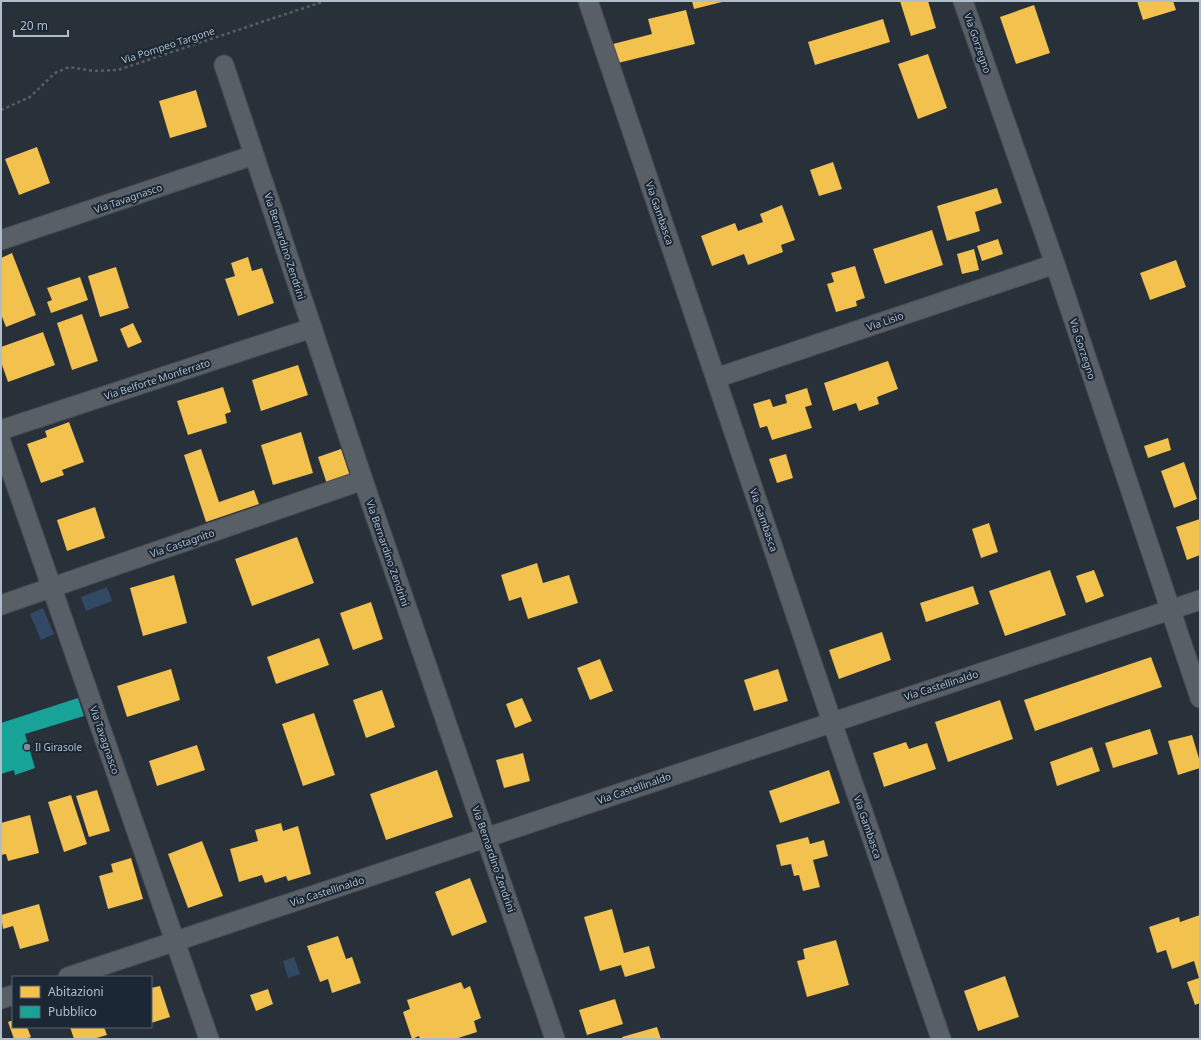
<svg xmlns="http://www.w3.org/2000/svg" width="1201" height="1040" font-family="'Noto Sans',sans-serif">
<rect width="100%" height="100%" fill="#283039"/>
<!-- water -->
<g fill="#324965">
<polygon points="107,587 112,601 86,611 81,597"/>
<polygon points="43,608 54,634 41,640 30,614"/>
<polygon points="294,957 300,974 288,978 283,961"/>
</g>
<!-- homes -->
<g fill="#f2c14e">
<polygon points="692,1 722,1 722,2 694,9"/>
<polygon points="900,1 928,1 936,28 911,36"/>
<polygon points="1137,1 1173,1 1176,10 1143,20"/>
<polygon points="1034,5 1050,53 1016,64 1000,17"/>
<polygon points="686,10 695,44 618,63 613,44 652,34 648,19"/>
<polygon points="883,19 890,42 815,65 808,42"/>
<polygon points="928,54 947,108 918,119 898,64"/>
<polygon points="196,90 207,127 170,138 159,101"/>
<polygon points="37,147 50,183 19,195 5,159"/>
<polygon points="833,162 842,189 819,196 810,170"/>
<polygon points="997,188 1002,203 975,212 980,231 947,241 937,206"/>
<polygon points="782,205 795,240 781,245 783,252 748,265 744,254 712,266 701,236 735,223 738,231 763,222 760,214"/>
<polygon points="932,230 943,265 885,284 873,249"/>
<polygon points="998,239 1003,254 982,261 977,246"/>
<polygon points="974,249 979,270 962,274 957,254"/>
<polygon points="12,253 36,315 6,327 1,314 1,258"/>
<polygon points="248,257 252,271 262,268 274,303 238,316 225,279 235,276 231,263"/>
<polygon points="1176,260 1186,287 1150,300 1140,273"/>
<polygon points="855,266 865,298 856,301 857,306 836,312 827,284 834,282 831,273"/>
<polygon points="116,267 129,308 100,317 88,276"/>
<polygon points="80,277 88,300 51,313 47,302 52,300 47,288"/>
<polygon points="82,314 98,361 72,370 57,323"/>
<polygon points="133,323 142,342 128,348 120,329"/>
<polygon points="43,332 55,365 8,382 1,362 1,347"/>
<polygon points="888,361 898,389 877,397 879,404 859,411 856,403 833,411 824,383"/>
<polygon points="298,365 308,395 261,411 252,380"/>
<polygon points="223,387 231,412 225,414 227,423 188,435 177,401"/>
<polygon points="807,388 812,405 805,407 812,428 772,440 767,426 760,428 753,404 770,399 773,407 787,403 785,395"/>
<polygon points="69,422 84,462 62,470 64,475 41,483 27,444 47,437 45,431"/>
<polygon points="301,432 313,473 273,485 261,445"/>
<polygon points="1168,438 1171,450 1148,458 1144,446"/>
<polygon points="201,449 219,502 254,490 259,504 206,522 184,455"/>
<polygon points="341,449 350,476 327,484 318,457"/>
<polygon points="786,454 793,478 777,483 769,459"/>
<polygon points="1184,462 1197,499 1174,508 1161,471"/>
<polygon points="95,507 105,538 67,551 57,520"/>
<polygon points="1200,519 1200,555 1187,560 1176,527"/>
<polygon points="989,523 998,552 981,558 972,529"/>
<polygon points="297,537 314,583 252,606 235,559"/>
<polygon points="537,563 543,583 569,575 578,603 528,619 521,597 509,601 501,575"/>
<polygon points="1050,570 1066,615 1005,636 989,591"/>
<polygon points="1094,570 1104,596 1086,603 1076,576"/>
<polygon points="174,575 187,623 143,636 130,588"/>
<polygon points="973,586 979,604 926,622 920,603"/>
<polygon points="371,602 383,639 353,650 340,613"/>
<polygon points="882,632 891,660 839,679 829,650"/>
<polygon points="319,638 329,665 276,684 267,657"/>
<polygon points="1151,657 1162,687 1035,731 1024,700"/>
<polygon points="600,659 613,691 590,700 577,668"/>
<polygon points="171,669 180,700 127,717 117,686"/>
<polygon points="778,669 788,701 754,711 744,680"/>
<polygon points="382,690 395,727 366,738 353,700"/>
<polygon points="522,698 532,721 515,728 506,704"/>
<polygon points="1000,700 1013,739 948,762 935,722"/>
<polygon points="314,713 335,775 303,786 282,724"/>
<polygon points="1150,729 1158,754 1113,768 1105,743"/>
<polygon points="1192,735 1200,762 1200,768 1178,775 1168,741"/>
<polygon points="906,742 909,749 927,743 936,769 884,787 873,753"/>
<polygon points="197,745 205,770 157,786 149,761"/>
<polygon points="1092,747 1100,771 1057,786 1050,762"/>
<polygon points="523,753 530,781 504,788 496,760"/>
<polygon points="437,770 453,817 386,840 370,794"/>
<polygon points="829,770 840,803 780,823 769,791"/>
<polygon points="97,790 110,831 89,837 76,796"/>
<polygon points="71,795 87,844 64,852 48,802"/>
<polygon points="30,815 39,853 8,861 6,854 1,855 1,823"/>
<polygon points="281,823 283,831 298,826 311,874 288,881 286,876 265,883 262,875 239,882 230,849 258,841 255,830"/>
<polygon points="808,837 810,844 824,840 828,856 813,860 820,887 803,891 799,875 794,876 791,864 781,866 776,845"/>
<polygon points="202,841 223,896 188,908 168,854"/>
<polygon points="131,858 143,899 108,909 99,876 113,872 111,864"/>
<polygon points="470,878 487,922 452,936 435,892"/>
<polygon points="39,904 49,941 20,949 13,926 3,929 1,915"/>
<polygon points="612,909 624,953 649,946 655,968 625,977 621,965 600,971 584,917"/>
<polygon points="1200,915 1200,1003 1195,1005 1187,982 1199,978 1194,961 1172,969 1166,950 1157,953 1149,927 1179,917 1180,922"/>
<polygon points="338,936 346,959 352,957 361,983 332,993 328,979 320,982 307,946"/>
<polygon points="836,940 849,985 807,997 797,961 805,959 803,949"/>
<polygon points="1005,976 1019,1017 978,1031 964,991"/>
<polygon points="461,982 464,989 470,986 481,1018 474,1021 477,1032 455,1039 420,1039 419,1036 412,1039 403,1012 410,1009 407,1000"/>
<polygon points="160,986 170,1017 151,1023 151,988"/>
<polygon points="268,989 273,1004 256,1011 250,995"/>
<polygon points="615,999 623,1024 587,1035 579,1010"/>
<polygon points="13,1020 13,1027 27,1027 31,1037 25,1039 14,1039 8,1022"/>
<polygon points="70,1027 104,1027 107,1035 93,1039 74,1039"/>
<polygon points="657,1027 661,1039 623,1039 622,1037"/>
</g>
<!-- public -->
<polygon fill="#17a398" points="78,698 84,716 25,734 35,768 15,775 14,770 1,774 1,723"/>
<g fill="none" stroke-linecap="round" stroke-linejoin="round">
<!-- street casing -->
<g stroke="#454b52" stroke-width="21">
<g id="street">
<polyline points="588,1 832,722 941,1039"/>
<polyline points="963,1 1055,264 1200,698"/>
<polyline points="224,65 363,480 555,1039"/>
<polyline points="1,240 254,155"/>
<polyline points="716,378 1055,264"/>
<polyline points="1,430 312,328"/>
<polyline points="1,442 209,1039"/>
<polyline points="1,605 363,480"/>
<polyline points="68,977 1200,600"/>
<polyline points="1,999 13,995"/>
</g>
</g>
<!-- path -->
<polyline stroke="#575e64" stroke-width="2.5" stroke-dasharray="3 3" stroke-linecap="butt" points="1,110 30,97 55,73 69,67 93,71 118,70 325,1"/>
<!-- street -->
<use href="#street" stroke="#595f67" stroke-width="19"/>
</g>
<!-- markers -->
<circle fill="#828c98" stroke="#1b2735" stroke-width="1.5" cx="27" cy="747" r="4"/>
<g text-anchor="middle" stroke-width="4" stroke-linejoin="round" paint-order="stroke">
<!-- street labels -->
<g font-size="10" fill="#b2bdcb" stroke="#1b2735">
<text transform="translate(978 43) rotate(71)" y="4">Via Gorzegno</text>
<text transform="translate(168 45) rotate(-18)" y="4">Via Pompeo Targone</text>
<text transform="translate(128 198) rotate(-19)" y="4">Via Tavagnasco</text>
<text transform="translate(660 213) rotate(71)" y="4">Via Gambasca</text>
<text transform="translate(285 246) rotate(72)" y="4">Via Bernardino Zendrini</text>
<text transform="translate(885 321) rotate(-19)" y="4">Via Lisio</text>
<text transform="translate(1083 349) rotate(72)" y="4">Via Gorzegno</text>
<text transform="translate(157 379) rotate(-18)" y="4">Via Belforte Monferrato</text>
<text transform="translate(764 520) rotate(71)" y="4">Via Gambasca</text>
<text transform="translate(182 543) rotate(-19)" y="4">Via Castagnito</text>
<text transform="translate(388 553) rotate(71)" y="4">Via Bernardino Zendrini</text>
<text transform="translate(941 685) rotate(-18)" y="4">Via Castellinaldo</text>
<text transform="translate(105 740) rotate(71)" y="4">Via Tavagnasco</text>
<text transform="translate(634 788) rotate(-19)" y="4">Via Castellinaldo</text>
<text transform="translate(868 827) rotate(71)" y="4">Via Gambasca</text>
<text transform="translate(494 859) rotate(71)" y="4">Via Bernardino Zendrini</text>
<text transform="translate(327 891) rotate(-18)" y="4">Via Castellinaldo</text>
</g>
<!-- poi labels -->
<g font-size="10" fill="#b2bdcb" stroke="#1b2735" text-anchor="start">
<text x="35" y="751">Il Girasole</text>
</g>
</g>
<!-- border -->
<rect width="1201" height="1040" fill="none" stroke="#b2bdcb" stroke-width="4"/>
<!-- legend -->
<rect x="12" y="976" width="140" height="52" fill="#1b2735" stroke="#576371"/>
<rect x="20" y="986" width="20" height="12" fill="#f2c14e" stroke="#576371"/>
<text x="48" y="996" font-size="12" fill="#b2bdcb">Abitazioni</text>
<rect x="20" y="1006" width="20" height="12" fill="#17a398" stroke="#576371"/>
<text x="48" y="1016" font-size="12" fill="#b2bdcb">Pubblico</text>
<!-- scale -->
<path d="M14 30v6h54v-6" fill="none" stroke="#b2bdcb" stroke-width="2"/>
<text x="20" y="30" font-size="12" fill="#b2bdcb" stroke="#1b2735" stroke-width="3" paint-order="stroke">20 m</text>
</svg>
